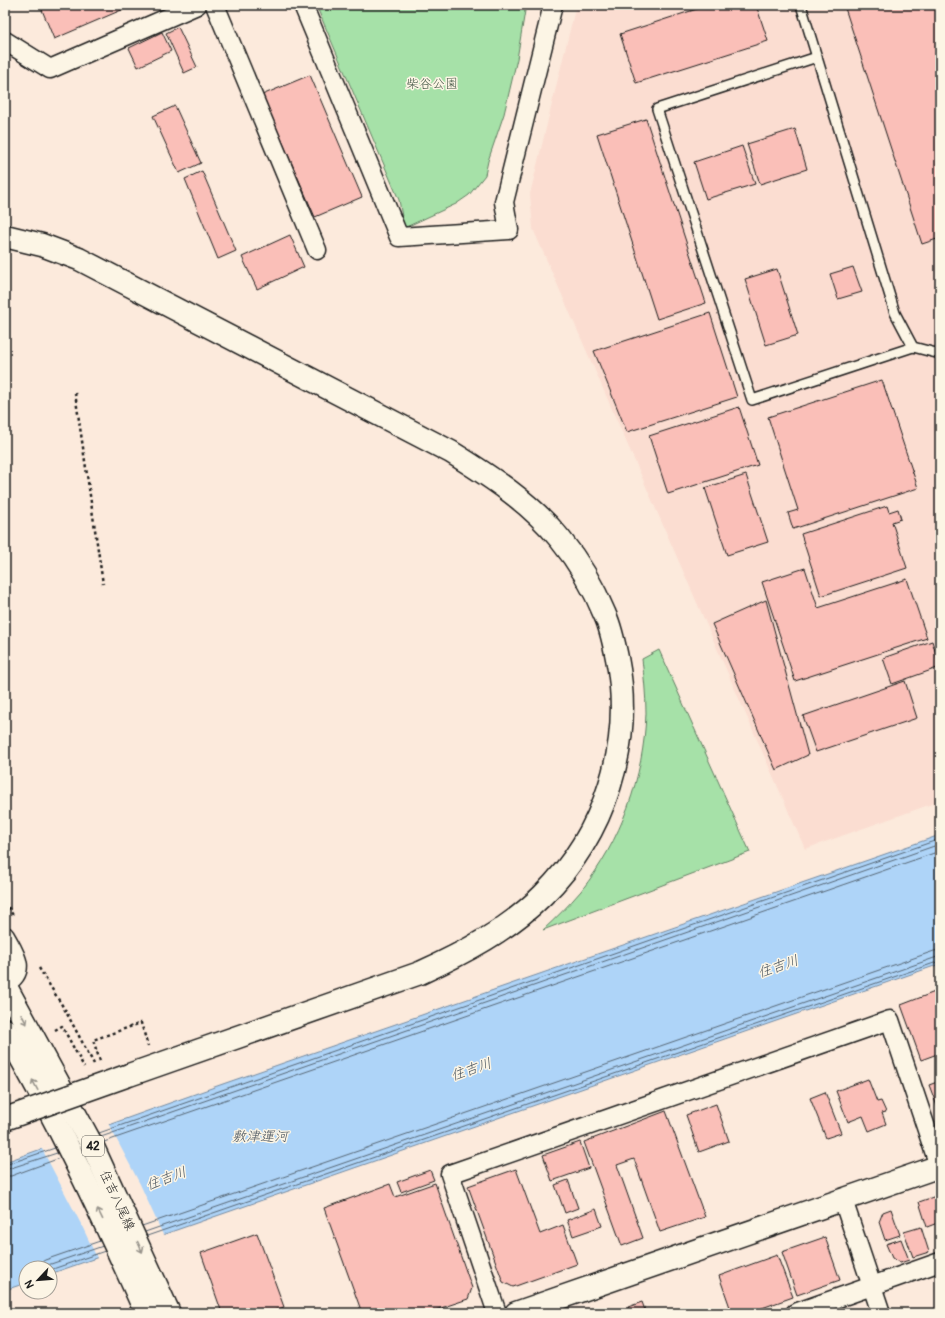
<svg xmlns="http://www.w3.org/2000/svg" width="945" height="1318" font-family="Pangolin,'Klee One',sans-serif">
<rect width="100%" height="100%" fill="#fceadc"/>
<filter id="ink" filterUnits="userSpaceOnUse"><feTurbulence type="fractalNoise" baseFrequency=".025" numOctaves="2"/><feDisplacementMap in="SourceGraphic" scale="8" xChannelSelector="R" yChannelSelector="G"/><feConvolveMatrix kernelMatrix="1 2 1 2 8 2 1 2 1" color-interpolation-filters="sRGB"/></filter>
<g filter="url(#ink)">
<!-- built -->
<polygon fill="#fbddd1" points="576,5 940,5 940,801 805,849 533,229 530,194"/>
<!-- green -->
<g fill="#a6e1a8" stroke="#617e62">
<polygon points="316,5 526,5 517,59 504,114 488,161 485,175 469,195 456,204 404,228 399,200"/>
<path d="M659 650 750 852 543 930C556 918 569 905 581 891 621 841 644 777 646 713 646 695 644 677 642 659Z"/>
</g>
<!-- water -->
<polygon fill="#aed4f8" stroke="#748aa0" points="940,835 940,964 50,1274 50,1268 26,1268 26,1283 5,1290 5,1162 220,1085"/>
<!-- pier -->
<polygon fill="#fceadc" points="108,1123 140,1184 164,1237 98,1260 82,1226 41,1147"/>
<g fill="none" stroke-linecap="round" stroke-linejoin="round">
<!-- shore -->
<g stroke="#566674" stroke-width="1">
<polyline points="99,1133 940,839"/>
<polyline points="101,1137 940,844"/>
<polyline points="104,1142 940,851"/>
<polyline points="5,1165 55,1148"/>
<polyline points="5,1170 57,1153"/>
<polyline points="5,1176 11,1176 60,1158"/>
<polyline points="142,1226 934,951 940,950"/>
<polyline points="145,1232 940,956"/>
<polyline points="147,1236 940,961"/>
<polyline points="37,1268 40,1263 45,1260 100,1241"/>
<polyline points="44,1268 48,1265 103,1246"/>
<polyline points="50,1270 105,1251"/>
</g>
</g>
<!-- building -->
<g fill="#fabfb8" stroke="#1c1c1c">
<polygon points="40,5 133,5 54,39"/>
<polygon points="709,5 756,5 768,41 636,83 620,34"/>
<polygon points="844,5 940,5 940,238 922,244"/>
<polygon points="178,27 197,67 184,73 166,33"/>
<polygon points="162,32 171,51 138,67 129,48"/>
<polygon points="310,75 362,197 315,217 262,95"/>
<polygon points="175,106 201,163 179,173 153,116"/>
<polygon points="646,119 706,303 657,319 597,134"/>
<polygon points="795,129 807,169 760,184 747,144"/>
<polygon points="742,146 755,184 706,199 694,162"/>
<polygon points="202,171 236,251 218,259 185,179"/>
<polygon points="290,235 304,267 257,289 242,257"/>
<polygon points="853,267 862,292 838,299 830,274"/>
<polygon points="777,269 798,335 766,345 745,279"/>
<polygon points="710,313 737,397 627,432 594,351"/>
<polygon points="882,380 918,488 793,529 788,513 798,510 768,417"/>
<polygon points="739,407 758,465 668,494 649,436"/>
<polygon points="746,475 768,542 727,555 705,488"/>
<polygon points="887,506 889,512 898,509 901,519 892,522 907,568 821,596 801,534"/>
<polygon points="805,568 818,608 907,579 927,638 795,681 762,582"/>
<polygon points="766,600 808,755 776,770 712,624"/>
<polygon points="932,641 940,667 892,684 883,658"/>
<polygon points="905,681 917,718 816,752 803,716"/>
<polygon points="940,990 940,1053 921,1060 901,1005"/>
<polygon points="868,1079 877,1102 881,1101 886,1112 882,1113 886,1124 869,1131 863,1116 848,1122 836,1091"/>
<polygon points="940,1081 940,1114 929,1085"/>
<polygon points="825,1092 841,1133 826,1138 810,1098"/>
<polygon points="716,1104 729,1141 699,1152 686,1115"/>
<polygon points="666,1111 705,1217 660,1232 634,1159 617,1165 643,1238 622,1246 584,1142"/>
<polygon points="580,1142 589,1168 552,1181 543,1155"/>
<polygon points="516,1169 540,1234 563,1225 577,1264 513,1287 503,1282 468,1186"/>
<polygon points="430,1170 434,1180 401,1192 397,1182"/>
<polygon points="568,1180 578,1208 565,1213 555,1185"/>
<polygon points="435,1183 472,1288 468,1299 426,1313 362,1313 324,1208 390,1184 395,1197"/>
<polygon points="936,1196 940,1206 940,1222 927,1227 919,1202"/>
<polygon points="596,1209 602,1226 573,1236 567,1220"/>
<polygon points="891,1209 900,1235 885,1240 879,1222 883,1212"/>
<polygon points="921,1227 929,1252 913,1257 904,1232"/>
<polygon points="257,1233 284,1307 267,1313 222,1313 201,1253"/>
<polygon points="825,1237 840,1280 797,1295 782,1252"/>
<polygon points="901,1239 909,1260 900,1263 892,1258 886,1244"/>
<polygon points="777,1255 793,1297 748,1313 732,1313 719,1276"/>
<polygon points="642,1302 646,1313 630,1313 628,1307"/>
</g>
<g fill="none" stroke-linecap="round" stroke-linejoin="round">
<!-- service casing -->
<g stroke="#1c1c1c" stroke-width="12">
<g id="service">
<polyline points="801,5 895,313 913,347 940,354"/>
<polyline points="817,57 657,109 752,400 913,347"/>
</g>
</g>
<!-- minor casing -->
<g stroke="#1c1c1c" stroke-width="21">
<g id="minor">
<polyline points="215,5 317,250"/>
<polyline points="303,5 399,237 509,230 504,202 553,5"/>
<polyline points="5,41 50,69 197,5"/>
<path d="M5 936C15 954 28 971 5 984"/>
<polyline points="843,1200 881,1313"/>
<polyline points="497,1313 450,1174 890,1020 939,1166"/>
<polyline points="795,1313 940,1262"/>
</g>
</g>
<!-- tertiary casing -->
<g stroke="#1c1c1c" stroke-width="25">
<g id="tertiary">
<path d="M5 236 42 245 79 259 451 452C491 477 530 502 560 539 579 562 594 588 605 615 611 628 614 643 617 658 634 744 605 834 543 895 508 930 464 953 420 973L129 1075"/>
<polyline points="516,1313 940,1166"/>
</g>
</g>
<!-- primary casing -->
<g stroke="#1c1c1c" stroke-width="25">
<g id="primary">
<polyline points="5,985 92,1145 169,1313"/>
<path d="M5 1030C58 1121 103 1217 146 1313"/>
</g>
</g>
<!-- path -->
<g stroke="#1c1c1c" stroke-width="2.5" stroke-dasharray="3 3" stroke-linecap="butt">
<polyline points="75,393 103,584"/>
<polyline points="5,902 14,917"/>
<polyline points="39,968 65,1010 94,1064"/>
<polyline points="55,1030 62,1026 84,1067"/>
<polyline points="100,1061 93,1040 141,1023 148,1046"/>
</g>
<!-- service -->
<use href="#service" stroke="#fcf5e5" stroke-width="9"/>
<!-- minor -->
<use href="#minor" stroke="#fcf5e5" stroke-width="18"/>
<!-- tertiary -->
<use href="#tertiary" stroke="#fcf5e5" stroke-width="22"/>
<!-- primary -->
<use href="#primary" stroke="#fcf5e5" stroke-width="22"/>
<!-- tertiary-bridge casing -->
<g stroke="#1c1c1c" stroke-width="25" stroke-linecap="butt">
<polyline id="tertiary-bridge" points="5,1119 129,1075"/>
</g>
<!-- tertiary-bridge -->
<use href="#tertiary-bridge" stroke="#fcf5e5" stroke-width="22"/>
</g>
<!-- one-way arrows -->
<defs><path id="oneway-shaft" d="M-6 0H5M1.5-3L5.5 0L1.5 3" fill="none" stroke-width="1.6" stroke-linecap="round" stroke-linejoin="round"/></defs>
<g stroke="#97938b">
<use href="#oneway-shaft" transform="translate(24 1019) rotate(61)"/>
<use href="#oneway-shaft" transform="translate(35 1085) rotate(-118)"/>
<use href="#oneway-shaft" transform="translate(100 1214) rotate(-116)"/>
<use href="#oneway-shaft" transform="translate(140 1247) rotate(66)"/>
</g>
</g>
<g text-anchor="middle" stroke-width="3" stroke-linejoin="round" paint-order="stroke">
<!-- shield labels -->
<rect fill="#fcf5e5" stroke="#5f5d58" stroke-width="1" x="82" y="1136" width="22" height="20" rx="3"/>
<g font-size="12" font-weight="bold" fill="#1c1c1c">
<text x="93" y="1150">42</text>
</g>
<!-- park labels -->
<g font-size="13" fill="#455746" stroke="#fcf5e5">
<text x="432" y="88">柴谷公園</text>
</g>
<!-- street labels -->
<g font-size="13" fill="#1c1c1c" stroke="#fcf5e5">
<text transform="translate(118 1200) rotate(65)" y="5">住吉八尾線</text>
</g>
<!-- water labels -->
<g font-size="14" font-style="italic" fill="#48535e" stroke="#fcf5e5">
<text transform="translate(778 966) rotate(-19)" y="5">住吉川</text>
<text transform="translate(471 1069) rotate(-19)" y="5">住吉川</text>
<text x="260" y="1141">敷津運河</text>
<text transform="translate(166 1178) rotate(-20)" y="5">住吉川</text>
</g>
</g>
<!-- margin -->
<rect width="945" height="1318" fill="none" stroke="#fcf5e5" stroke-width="20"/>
<rect x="10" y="10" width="925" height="1298" fill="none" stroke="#1c1c1c" stroke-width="1.5" filter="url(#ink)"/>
<!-- north arrow -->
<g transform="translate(38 1280) rotate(244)"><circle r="19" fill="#fcf5e5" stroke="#a29e95"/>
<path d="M0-3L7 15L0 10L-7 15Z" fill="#1c1c1c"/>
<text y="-6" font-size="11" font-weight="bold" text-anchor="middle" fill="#1c1c1c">N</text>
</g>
</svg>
